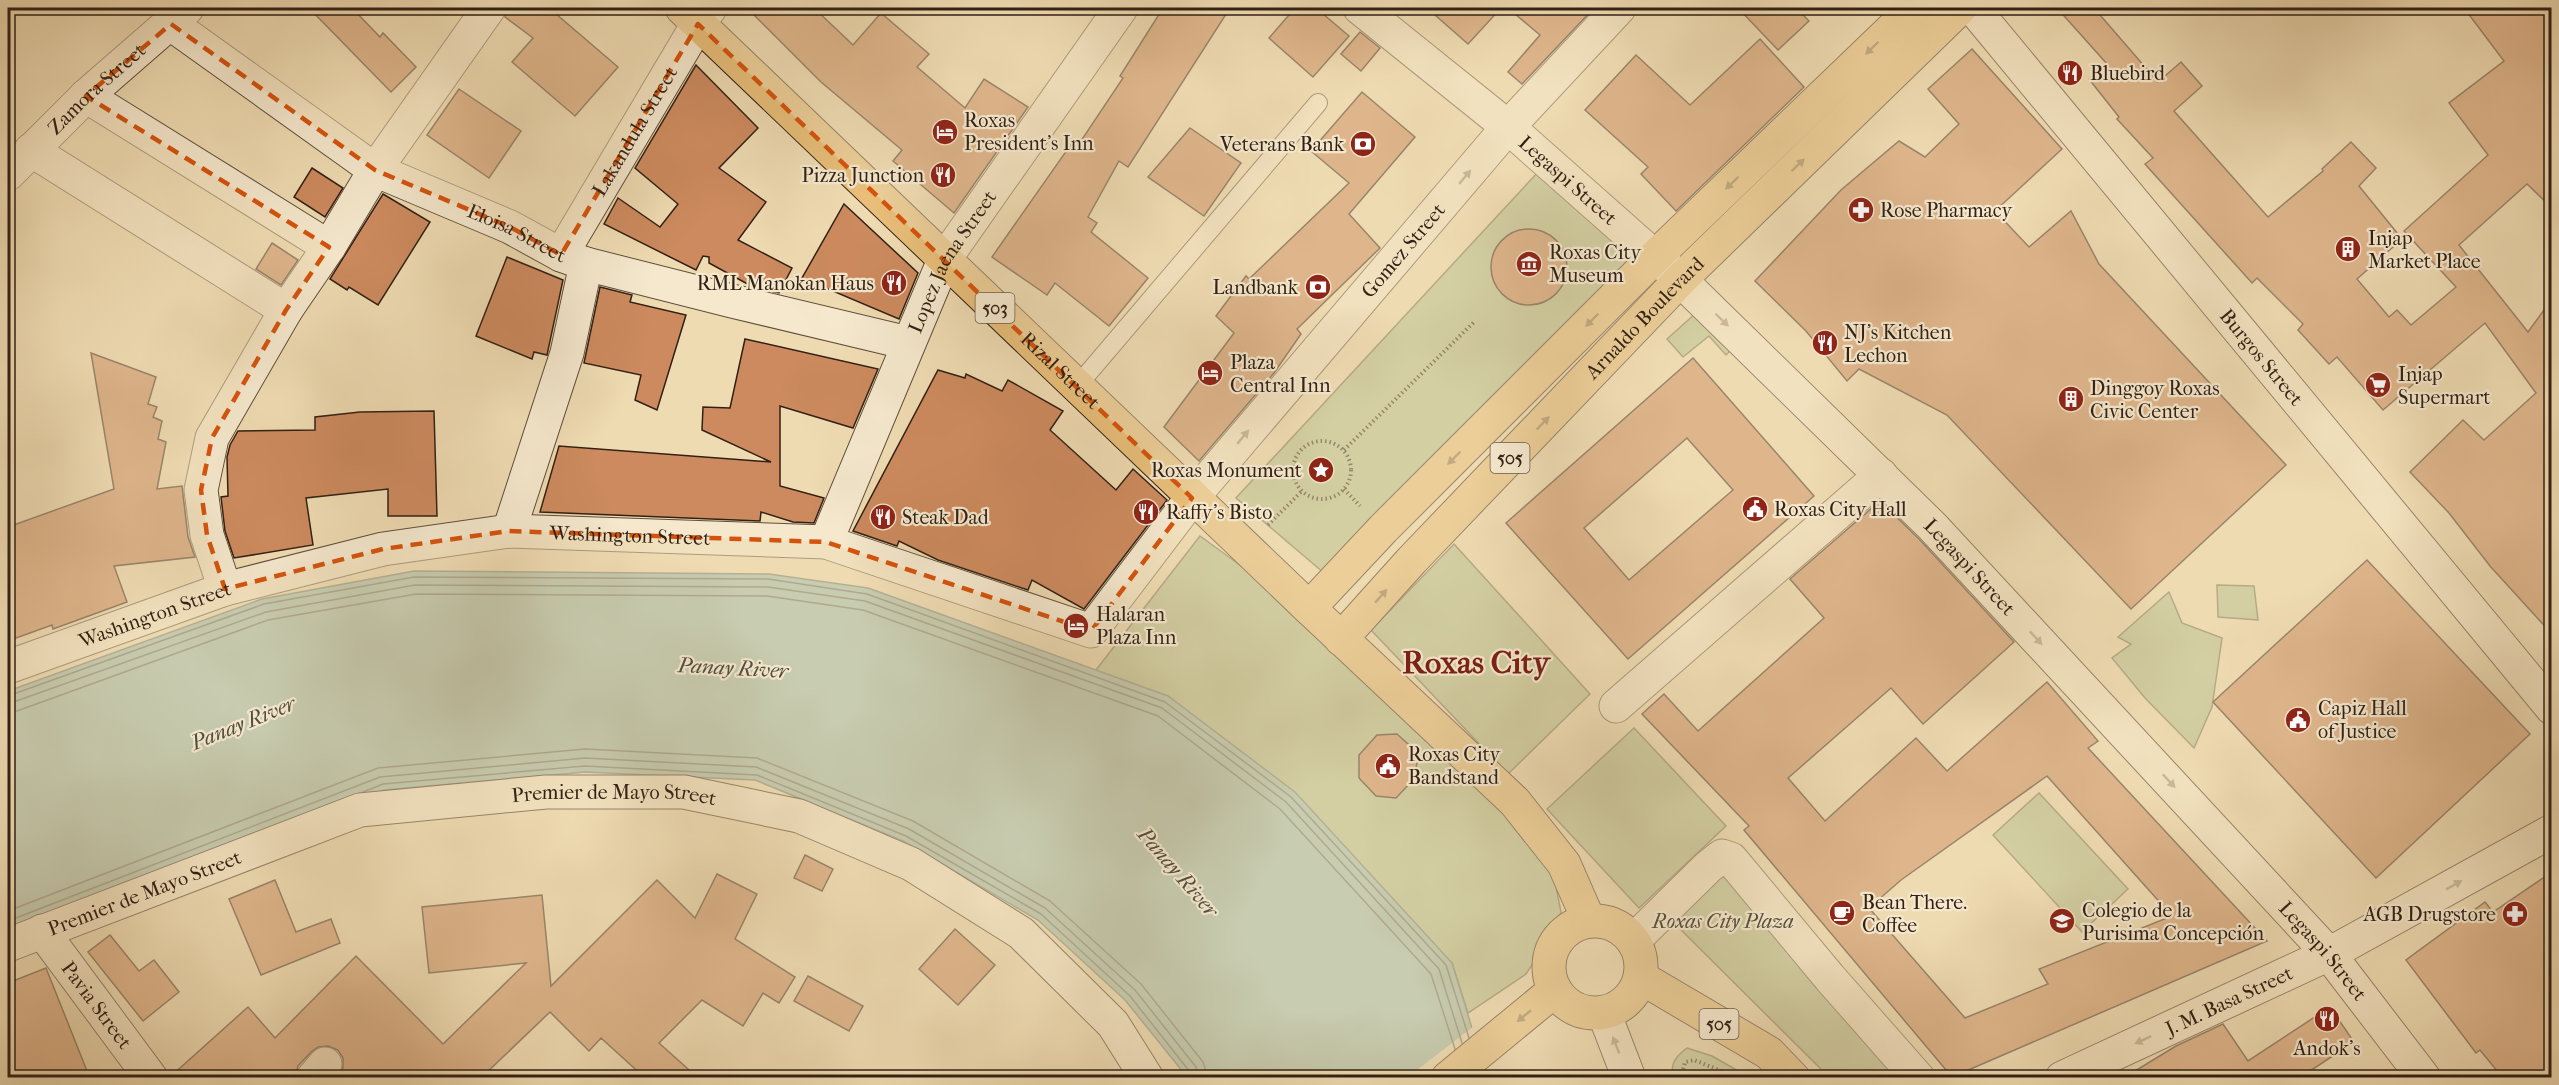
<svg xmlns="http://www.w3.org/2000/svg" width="2559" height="1085" font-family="'IM FELL French Canon',serif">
<rect width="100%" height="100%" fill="#efdbb2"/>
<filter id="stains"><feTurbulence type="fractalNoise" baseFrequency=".00333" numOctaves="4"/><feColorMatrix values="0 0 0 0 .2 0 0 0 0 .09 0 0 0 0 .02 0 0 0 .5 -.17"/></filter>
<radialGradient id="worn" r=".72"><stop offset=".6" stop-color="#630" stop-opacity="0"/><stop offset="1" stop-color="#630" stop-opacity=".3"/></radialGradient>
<!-- green -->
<g fill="#b2c191" stroke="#727053" stroke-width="1.5">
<polygon points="1539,171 1633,259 1324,573 1236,498"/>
<polygon points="1696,313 1732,349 1726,355 1709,336 1683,357 1667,339"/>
<polygon points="1200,536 1277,592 1519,823 1554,877 1561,912 1551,936 1526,974 1468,1013 1452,963 1096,670"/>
<polygon points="1454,544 1590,694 1508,774 1371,630"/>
<polygon points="2217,585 2254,586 2258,620 2218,617"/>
<polygon points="2169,592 2182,623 2222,638 2212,707 2194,748 2145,698 2112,658 2131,644 2118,637"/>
<polygon points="1634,728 1726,826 1639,908 1547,809"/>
<polygon points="2039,793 2128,889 2082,932 1993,835"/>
<polygon points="1725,869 1905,1077 1829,1077 1672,921"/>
<path d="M1687 1048 1712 1056 1749 1077H1673C1670 1064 1676 1056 1687 1048Z"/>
</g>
<!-- water -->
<polygon fill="#9abbad" stroke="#707d70" stroke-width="1.5" points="414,571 769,574 868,588 1168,696 1295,792 1452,963 1487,1077 1187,1077 1125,1000 1038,920 903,841 755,780 585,772 384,790 8,935 8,691 262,599"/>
<!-- pier -->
<polygon fill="#efdbb2" points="1474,1026 1489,1078 1408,1077"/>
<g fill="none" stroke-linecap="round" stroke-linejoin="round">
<!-- shore -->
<g stroke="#666e61" stroke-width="1.5">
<polyline points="8,696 264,604 414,577 768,579 867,594 1165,702 1291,797 1446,965 1469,1038"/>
<polyline points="8,704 266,612 415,585 768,587 865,601 1162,708 1286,802 1439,969 1462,1043"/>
<polyline points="8,713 17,711 268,620 416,594 767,596 863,610 1158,716 1280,809 1431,974 1455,1049"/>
<polyline points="363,792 383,784 585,766 757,775 906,836 1041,914 1130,996 1190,1072 1191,1078"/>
<polyline points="8,911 378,768 585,749 757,758 913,821 1050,901 1141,984 1203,1062 1208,1078"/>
<polyline points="8,921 380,777 585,758 756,767 909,829 1045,908 1135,990 1196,1067 1199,1078"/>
</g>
</g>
<!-- building -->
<g fill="#cc8a5e" stroke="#312015" stroke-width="1.5" fill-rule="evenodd">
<polygon points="309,8 352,8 380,37 383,33 416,67 391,92"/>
<polygon points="507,8 549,8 618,67 575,116 512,62 533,38 505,17"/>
<polygon points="747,8 814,8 853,45 881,13 929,54 917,67 965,108 984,79 1028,107 954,213 893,161 902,150 821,82"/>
<polygon points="1163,8 1230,8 1128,167 1119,161 1088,217 1097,223 1091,232 1148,278 1109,326 1055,283 1047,295 992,257 1074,140 1079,144 1123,78 1120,76"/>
<polygon points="1295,8 1316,8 1349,36 1313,77 1269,38"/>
<polygon points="1427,8 1501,8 1468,44"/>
<polygon points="1508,8 1594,8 1522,84 1508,72 1540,35"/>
<polygon points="1738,8 1796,8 1809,21 1778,50"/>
<polygon points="2057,8 2094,8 2158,82 2181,62 2202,86 2174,111 2268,217 2323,171 2322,169 2351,142 2376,168 2359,186 2402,239 2357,279 2389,317 2397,310 2411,325 2456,287 2404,231 2488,155 2449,103 2504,61 2464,8 2552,8 2552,208 2527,184 2459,245 2528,332 2552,299 2552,634 2490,566 2449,513 2410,472 2463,420 2484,440 2536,393 2485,323 2383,410 2337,357 2329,364 2298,330 2303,324 2257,278 2252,283 2145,164 2153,158 2117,119 2119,117 2089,79 2107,64"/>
<polygon points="1360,32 1380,48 1361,71 1341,54"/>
<polygon points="1760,39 1804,87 1676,211 1641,174 1648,167 1585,110 1636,55 1690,105"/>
<polygon points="1972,49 2062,149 1995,211 2029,247 2071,211 2099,264 2286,465 2131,609 1947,415 1859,369 1847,381 1806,331 1755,281 1841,190 1899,141 1925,157 1959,124 1928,89"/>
<polygon points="696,65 758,128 719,168 766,202 738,240 792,268 779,293 753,287 709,263 709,257 703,256 696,270 604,224 618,198 660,227 678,204 635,168"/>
<polygon points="459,89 521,131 489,178 427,135"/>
<polygon points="1362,92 1415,137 1349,214 1380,248 1297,329 1301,334 1274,373 1199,461 1164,427 1234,333 1216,316 1246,276 1249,279 1349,183 1311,151"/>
<polygon points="1190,128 1241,163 1204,216 1148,177"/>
<polygon points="312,168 343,188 325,217 294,197"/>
<polygon points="383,194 430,222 378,305 349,287 347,290 330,279"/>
<polygon points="844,204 918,273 899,319 802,278"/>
<circle cx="1529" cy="267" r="38"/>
<polygon points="272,243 298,260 281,285 256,269"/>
<polygon points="507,257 563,280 547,355 534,352 532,359 476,336"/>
<polygon points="600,287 632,295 630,302 686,315 657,410 635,400 641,375 584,363"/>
<polygon points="745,339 878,369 853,428 780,406 780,486 824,498 814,523 793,522 761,512 760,521 540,512 559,446 771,462 702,430 703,407 730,408"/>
<polygon points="91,353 156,377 148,404 157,407 153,417 162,421 158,439 166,442 157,489 182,486 188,537 195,557 114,566 127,602 53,629 52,625 8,641 8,527 114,489"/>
<path d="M1693 358 1814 496 1628 659 1506 523ZM1687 438 1733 490 1629 580 1584 528Z"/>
<polygon points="938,370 965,378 966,374 1002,391 1008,380 1063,411 1050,430 1116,490 1133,469 1167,500 1084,609 1032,580 1028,590 938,560 899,541 897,546 853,531"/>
<polygon points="434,411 437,516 388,516 388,489 306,498 313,545 234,558 225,531 221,497 228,496 227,457 230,445 238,431 315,430 315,417 360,412"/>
<path d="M1880 501 1919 539 2014 642 1923 724 1891 688 1788 778 1825 821 1916 738 1947 771 2047 682 2098 741 2088 748 2267 941 1952 1077 1744 830 1749 826 1642 714 1664 694 1698 731 1824 618 1790 579ZM2047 776 2172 916 2039 969 2048 984 1965 1018 1869 908 1901 880Z"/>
<polygon points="2367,560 2530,734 2376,878 2213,702"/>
<polygon points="1397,734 1418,753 1415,778 1396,798 1376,796 1359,778 1359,755 1377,735"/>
<polygon points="805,855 833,869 822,891 794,878"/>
<polygon points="2552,872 2552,1077 2502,1077 2480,1050 2476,1053 2406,960 2485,902 2493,912"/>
<polygon points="717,874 757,894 735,939 795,977 779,1003 763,993 743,1026 702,1000 659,1043 697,1077 644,1077 601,1038 589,1051 550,1012 482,1077 338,1077 343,1068 343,1058 338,1050 328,1046 318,1047 311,1052 298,1066 295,1077 170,1077 248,1007 275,1038 356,956 443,1044 526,963 429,973 422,907 542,895 551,986 657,880 695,918"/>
<polygon points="275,880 296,932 331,919 340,943 261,975 229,899"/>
<polygon points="955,929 995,965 958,1005 919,969"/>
<polygon points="110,935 139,971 154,960 179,992 143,1021 88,952"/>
<polygon points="46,968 87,1071 71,1077 8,1077 8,983"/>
<polygon points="808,976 863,1006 849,1031 794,1001"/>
<polygon points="2330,1007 2354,1042 2301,1077 2125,1077 2176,1046 2223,1024 2248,1061"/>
</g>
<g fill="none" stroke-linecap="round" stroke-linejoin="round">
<!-- lane casing -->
<g stroke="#604f3c" stroke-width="20">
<polyline id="lane" points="1078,385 1318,103"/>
</g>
<!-- street casing -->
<g stroke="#604f3c" stroke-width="35">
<g id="street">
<path id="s1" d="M1360 8 1508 127 1655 257"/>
<path id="s2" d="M171 24 375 170 510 227 561 255 586 264 732 301 908 343"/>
<polyline points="86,96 329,247"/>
<polyline points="31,150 286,310"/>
<path id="s3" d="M8 174 86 96 187 8"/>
<path id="s4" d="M561 255 698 24 710 8"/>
<polyline points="509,531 567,353 586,264"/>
<path id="s5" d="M826 542 944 260 1121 8"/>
<polyline points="225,589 207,535 201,490 212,438 286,310 329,247 375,170 489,8"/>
<path id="s6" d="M8 667 225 589 383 549 509 531 826 542 1091 631 1192 498 1508 127 1619 8"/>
<polyline points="1616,706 1881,475"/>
<polyline points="1633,941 1708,867 1722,856 1731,859 1830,978 1918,1078"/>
<polyline points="313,1078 325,1064"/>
</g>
</g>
<!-- secondary casing -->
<g stroke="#312015" stroke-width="35">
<g id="secondary">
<path id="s7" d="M1973 8 2552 708"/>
<path id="s8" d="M1660 260 1932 526 2329 954 2424 1078"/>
<path id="s9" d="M42 931 151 1078"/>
<path id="s10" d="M8 945 360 810 546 792H684L799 816 911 864 1021 933 1113 1024 1147 1078"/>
<polyline points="1604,1013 1629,1078"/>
<path id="s11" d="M2062 1078 2329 954 2552 831"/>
</g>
</g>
<!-- primary casing -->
<g stroke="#312015" stroke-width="35">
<g id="primary">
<path id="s12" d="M682 8 1309 608"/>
<polyline points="1640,977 1769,1053 1793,1078"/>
</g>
</g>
<!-- highway casing -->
<g stroke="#312015" stroke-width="35">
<g id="highway">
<path id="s13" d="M1341 639 1412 560 1681 279 1960 8"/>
<polyline points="1589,921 1564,864 1515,802 1309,608 1383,529 1655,257 1914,8"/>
<circle cx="1595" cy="967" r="46"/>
<polyline points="1448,1078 1555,990"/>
</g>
</g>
<!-- path -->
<g stroke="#312015" stroke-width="4" stroke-dasharray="1.5 3" stroke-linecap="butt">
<circle cx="1322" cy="470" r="29"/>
<polyline points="1344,450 1474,322"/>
<polyline points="1344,489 1360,506"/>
<polyline points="1268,525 1302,491"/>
<polyline points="1681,1078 1685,1062 1694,1060 1739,1078"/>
</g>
<!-- lane -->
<use href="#lane" stroke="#f5e8cd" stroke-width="18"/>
<!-- street -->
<use href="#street" stroke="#f5e8cd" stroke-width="33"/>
<!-- secondary -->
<use href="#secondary" stroke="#f5e8cd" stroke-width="33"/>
<!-- primary -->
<use href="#primary" stroke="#e8be79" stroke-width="33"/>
<!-- highway -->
<use href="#highway" stroke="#e8be79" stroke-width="33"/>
</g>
<!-- one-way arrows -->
<defs><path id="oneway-solid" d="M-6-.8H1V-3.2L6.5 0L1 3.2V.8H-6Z" transform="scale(1.5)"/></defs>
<g fill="#8c6f47">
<use href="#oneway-solid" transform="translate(1872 48) rotate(136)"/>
<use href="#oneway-solid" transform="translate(1798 165) rotate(-44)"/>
<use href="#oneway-solid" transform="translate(1732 183) rotate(136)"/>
<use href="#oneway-solid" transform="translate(1592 320) rotate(135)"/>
<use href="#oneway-solid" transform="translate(1543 423) rotate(-46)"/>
<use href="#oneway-solid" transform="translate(1454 458) rotate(135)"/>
<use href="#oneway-solid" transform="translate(1381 596) rotate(-49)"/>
<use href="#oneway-solid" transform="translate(1524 1016) rotate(140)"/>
</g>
<g fill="#9d8e7a">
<use href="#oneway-solid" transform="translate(1465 177) rotate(-50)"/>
<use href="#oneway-solid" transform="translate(1722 320) rotate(44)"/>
<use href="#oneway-solid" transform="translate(1243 437) rotate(-50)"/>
<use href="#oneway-solid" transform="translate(2036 638) rotate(47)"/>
<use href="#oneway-solid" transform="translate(2169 781) rotate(47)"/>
<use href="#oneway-solid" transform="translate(2454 885) rotate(-29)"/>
<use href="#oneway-solid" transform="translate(2143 1040) rotate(155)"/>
<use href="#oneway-solid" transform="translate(1616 1045) rotate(-111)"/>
</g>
<!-- marked area -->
<path d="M0 0H2559V1085H0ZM171 24 375 170 510 227 561 255 698 24 1192 498 1091 631 826 542 509 531 383 549 225 589 207 535 201 490 212 438 286 310 329 247 86 96Z" fill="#efdbb2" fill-opacity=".55" fill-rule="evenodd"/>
<path fill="none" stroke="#d6530d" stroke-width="4.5" stroke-dasharray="12 8" stroke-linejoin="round" d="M171 24 375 170 510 227 561 255 698 24 1192 498 1091 631 826 542 509 531 383 549 225 589 207 535 201 490 212 438 286 310 329 247 86 96Z"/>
<!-- icons -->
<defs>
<g id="restaurant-disc" transform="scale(1.35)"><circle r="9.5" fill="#8f2418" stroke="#f5e8cd"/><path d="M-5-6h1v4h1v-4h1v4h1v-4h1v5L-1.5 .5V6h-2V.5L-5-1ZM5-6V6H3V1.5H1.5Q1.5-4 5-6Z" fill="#fff"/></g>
<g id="hotel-disc" transform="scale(1.35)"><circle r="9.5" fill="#8f2418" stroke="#f5e8cd"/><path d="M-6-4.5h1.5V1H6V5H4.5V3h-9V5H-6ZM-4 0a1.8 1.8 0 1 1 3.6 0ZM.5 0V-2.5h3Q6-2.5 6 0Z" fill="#fff"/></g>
<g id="bank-disc" transform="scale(1.35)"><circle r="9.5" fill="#8f2418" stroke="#f5e8cd"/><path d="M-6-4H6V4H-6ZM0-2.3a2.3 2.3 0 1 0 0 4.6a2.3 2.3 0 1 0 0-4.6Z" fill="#fff"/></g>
<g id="pharmacy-disc" transform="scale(1.35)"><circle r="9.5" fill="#8f2418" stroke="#f5e8cd"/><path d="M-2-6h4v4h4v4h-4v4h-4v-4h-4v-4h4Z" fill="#fff"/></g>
<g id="building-disc" transform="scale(1.35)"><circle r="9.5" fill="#8f2418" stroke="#f5e8cd"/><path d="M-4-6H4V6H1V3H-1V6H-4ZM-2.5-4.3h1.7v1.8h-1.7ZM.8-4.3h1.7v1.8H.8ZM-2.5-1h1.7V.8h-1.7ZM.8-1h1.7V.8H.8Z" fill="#fff"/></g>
<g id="museum-disc" transform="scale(1.35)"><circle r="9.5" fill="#8f2418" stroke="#f5e8cd"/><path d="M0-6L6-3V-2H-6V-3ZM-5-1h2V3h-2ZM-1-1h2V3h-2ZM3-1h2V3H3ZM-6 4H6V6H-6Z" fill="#fff"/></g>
<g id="supermarket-disc" transform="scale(1.35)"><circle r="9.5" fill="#8f2418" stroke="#f5e8cd"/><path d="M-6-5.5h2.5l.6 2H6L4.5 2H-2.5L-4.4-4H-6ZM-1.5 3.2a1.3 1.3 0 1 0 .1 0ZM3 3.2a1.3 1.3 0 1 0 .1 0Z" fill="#fff"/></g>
<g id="sight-disc" transform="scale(1.35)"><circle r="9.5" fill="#8f2418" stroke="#f5e8cd"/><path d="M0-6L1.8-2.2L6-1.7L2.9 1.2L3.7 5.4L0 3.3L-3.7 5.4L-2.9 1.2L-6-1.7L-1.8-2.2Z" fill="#fff"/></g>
<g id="civic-disc" transform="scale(1.35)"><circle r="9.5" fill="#8f2418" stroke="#f5e8cd"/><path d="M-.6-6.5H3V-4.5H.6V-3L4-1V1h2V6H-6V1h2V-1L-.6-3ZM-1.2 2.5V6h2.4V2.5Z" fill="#fff"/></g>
<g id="cafe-disc" transform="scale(1.35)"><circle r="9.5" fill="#8f2418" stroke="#f5e8cd"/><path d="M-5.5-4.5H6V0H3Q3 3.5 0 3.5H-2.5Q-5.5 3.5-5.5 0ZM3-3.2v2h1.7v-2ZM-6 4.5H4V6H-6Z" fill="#fff"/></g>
<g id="university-disc" transform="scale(1.35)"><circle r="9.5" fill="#8f2418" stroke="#f5e8cd"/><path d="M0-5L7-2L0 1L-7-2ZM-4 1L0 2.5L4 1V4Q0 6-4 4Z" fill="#fff"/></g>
</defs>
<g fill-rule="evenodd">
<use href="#restaurant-disc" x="2070" y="73"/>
<use href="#hotel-disc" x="945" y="132"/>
<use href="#bank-disc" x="1363" y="144"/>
<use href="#restaurant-disc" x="943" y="175"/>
<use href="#pharmacy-disc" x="1861" y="210"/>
<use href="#building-disc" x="2348" y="249"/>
<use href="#museum-disc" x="1529" y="264"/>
<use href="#restaurant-disc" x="894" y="283"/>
<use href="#bank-disc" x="1318" y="287"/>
<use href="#restaurant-disc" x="1825" y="343"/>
<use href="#hotel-disc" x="1210" y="373"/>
<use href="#supermarket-disc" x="2378" y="385"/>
<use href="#building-disc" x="2071" y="399"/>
<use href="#sight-disc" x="1321" y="470"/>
<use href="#civic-disc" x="1755" y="509"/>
<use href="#restaurant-disc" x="1146" y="512"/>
<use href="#restaurant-disc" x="883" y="517"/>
<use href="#hotel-disc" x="1076" y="626"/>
<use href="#civic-disc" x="2298" y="720"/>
<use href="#civic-disc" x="1388" y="766"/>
<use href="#cafe-disc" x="1842" y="913"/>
<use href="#pharmacy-disc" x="2515" y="914"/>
<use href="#university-disc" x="2062" y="921"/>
<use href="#restaurant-disc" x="2327" y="1019"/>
</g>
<g text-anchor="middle" stroke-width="4.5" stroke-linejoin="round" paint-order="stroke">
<!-- shield labels -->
<g fill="#f5e8cd" stroke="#6c5c4c" stroke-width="1.5">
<rect x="975.5" y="293" width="39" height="30" rx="4.5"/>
<rect x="1490.5" y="443" width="39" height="30" rx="4.5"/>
<rect x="1699.5" y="1009" width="39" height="30" rx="4.5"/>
</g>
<g font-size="18" font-weight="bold" fill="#312015">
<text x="995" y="314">503</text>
<text x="1510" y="464">505</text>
<text x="1719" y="1030">505</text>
</g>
<!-- poi labels -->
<g font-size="20" fill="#312015" stroke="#f5e8cd" text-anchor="start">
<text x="2090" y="80">Bluebird</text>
<text x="964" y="127">Roxas<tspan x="964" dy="23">President's Inn</tspan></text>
<text x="1344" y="151" text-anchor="end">Veterans Bank</text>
<text x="924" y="182" text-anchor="end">Pizza Junction</text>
<text x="1880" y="217">Rose Pharmacy</text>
<text x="2368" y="245">Injap<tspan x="2368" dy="23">Market Place</tspan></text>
<text x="1549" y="259">Roxas City<tspan x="1549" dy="23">Museum</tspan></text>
<text x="874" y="290" text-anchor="end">RML Manokan Haus</text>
<text x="1298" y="294" text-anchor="end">Landbank</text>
<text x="1844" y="339">NJ's Kitchen<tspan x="1844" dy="23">Lechon</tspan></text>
<text x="1230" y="369">Plaza<tspan x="1230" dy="23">Central Inn</tspan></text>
<text x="2398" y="381">Injap<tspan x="2398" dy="23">Supermart</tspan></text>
<text x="2090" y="395">Dinggoy Roxas<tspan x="2090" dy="23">Civic Center</tspan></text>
<text x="1302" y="477" text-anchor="end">Roxas Monument</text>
<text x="1774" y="516">Roxas City Hall</text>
<text x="1166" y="519">Raffy's Bisto</text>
<text x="902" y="524">Steak Dad</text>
<text x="1096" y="621">Halaran<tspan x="1096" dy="23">Plaza Inn</tspan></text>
<text x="2318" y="715">Capiz Hall<tspan x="2318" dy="23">of Justice</tspan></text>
<text x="1408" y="761">Roxas City<tspan x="1408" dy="23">Bandstand</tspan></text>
<text x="1862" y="909">Bean There.<tspan x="1862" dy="23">Coffee</tspan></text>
<text x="2082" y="917">Colegio de la<tspan x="2082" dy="23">Purisima Concepción</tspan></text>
<text x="2496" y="921" text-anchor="end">AGB Drugstore</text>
<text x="2327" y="1055" text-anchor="middle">Andok's</text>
</g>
<!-- street labels -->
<g font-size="20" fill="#312015" stroke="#f5e8cd">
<text dy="7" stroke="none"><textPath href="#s3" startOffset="123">Zamora Street</textPath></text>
<text dy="7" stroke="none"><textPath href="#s4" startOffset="144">Lakandula Street</textPath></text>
<text dy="7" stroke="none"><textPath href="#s1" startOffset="270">Legaspi Street</textPath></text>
<text dy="7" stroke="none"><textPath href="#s2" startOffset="406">Eloisa Street</textPath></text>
<text dy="7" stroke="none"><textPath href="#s6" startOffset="1610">Gomez Street</textPath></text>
<text dy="7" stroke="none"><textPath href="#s5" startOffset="308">Lopez Jaena Street</textPath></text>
<text dy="7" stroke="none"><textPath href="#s13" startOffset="442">Arnaldo Boulevard</textPath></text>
<text dy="7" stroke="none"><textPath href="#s7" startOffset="453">Burgos Street</textPath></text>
<text dy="7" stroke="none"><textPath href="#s12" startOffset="524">Rizal Street</textPath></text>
<text dy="7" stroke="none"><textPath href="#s6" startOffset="642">Washington Street</textPath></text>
<text dy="7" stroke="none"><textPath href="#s8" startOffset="436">Legaspi Street</textPath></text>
<text dy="7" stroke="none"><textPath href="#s6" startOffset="156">Washington Street</textPath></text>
<text dy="7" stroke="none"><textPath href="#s10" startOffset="632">Premier de Mayo Street</textPath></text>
<text dy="7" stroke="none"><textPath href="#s10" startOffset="146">Premier de Mayo Street</textPath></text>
<text dy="7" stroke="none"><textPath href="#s8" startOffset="958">Legaspi Street</textPath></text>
<text dy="7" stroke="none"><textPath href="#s11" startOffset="184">J. M. Basa Street</textPath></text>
<text dy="7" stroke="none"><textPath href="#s9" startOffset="92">Pavia Street</textPath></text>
</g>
<!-- park labels -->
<g font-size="20" font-style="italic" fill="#58503a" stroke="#f5e8cd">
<text x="1723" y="928">Roxas City Plaza</text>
</g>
<!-- water labels -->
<g font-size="21" font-style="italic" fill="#504e43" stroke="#f5e8cd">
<text transform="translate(733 668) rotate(3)" y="7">Panay River</text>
<text transform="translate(243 723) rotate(-22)" y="7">Panay River</text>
<text transform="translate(1178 872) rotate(49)" y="7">Panay River</text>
</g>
<!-- town labels -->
<g font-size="32" font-weight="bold" fill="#7a1f14" stroke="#f5e8cd">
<text x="1476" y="673">Roxas City</text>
</g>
</g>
<!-- margin -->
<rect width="2559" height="1085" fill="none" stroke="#efdbb2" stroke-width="30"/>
<rect x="9" y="9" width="2541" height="1067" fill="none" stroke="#312015" stroke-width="3"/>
<rect x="15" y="15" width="2529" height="1055" fill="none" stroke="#312015" stroke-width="1.5"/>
<rect width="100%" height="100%" filter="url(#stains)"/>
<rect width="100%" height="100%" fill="url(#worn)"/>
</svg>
